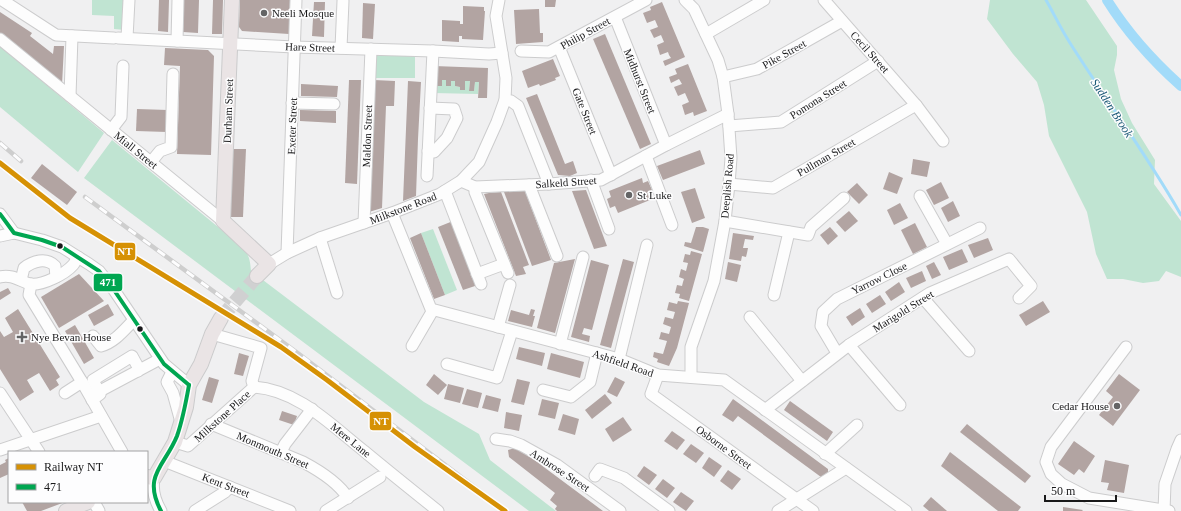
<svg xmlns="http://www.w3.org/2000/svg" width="1181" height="511" font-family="'Times New Roman',serif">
<rect width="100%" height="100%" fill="#f0f0f1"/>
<!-- green -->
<g fill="#c0e4d2">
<polygon points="92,0 127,0 125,30 114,29 114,16 92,15"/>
<polygon points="990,0 1086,0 1117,46 1117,55 1114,70 1121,99 1132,123 1155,160 1154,184 1181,221 1181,277 1166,271 1159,281 1143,283 1123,279 1107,279 1096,254 1087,212 1049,136 1044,105 1037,82 1013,54 987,19"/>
<polygon points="0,46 104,133 78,172 0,107"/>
<polygon points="373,55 415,56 415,78 373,78"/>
<polygon points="437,80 442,86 442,80 446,80 446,86 451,86 451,81 455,81 455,86 460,87 460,90 465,90 465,81 470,81 469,91 474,91 475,82 479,82 478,94 433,93"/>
<path d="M112 140 240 245C249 254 250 259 251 271L424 402 479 434 490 460 556 511H529L84 178Z"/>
<polygon points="433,229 457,290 445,295 421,233"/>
</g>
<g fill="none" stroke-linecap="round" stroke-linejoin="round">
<!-- stream -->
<path stroke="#a2dbf9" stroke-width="3" d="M1046 0C1054 14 1061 29 1070 43 1106 100 1147 155 1181 215"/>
<!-- canal -->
<path stroke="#a2dbf9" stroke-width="10" d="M1107 0C1127 32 1153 61 1181 86"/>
</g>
<!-- building -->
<g fill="#b2a4a2">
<polygon points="159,0 169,0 168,32 158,31"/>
<polygon points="184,0 199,0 198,33 183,32"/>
<polygon points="213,0 223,0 222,34 212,34"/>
<polygon points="240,0 290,0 289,34 242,31 239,27"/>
<polygon points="545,0 556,0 555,7 545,7"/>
<polygon points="314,2 325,2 324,37 312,36"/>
<polygon points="662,2 685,57 665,66 663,61 671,58 669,55 668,52 660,55 657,45 664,42 661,35 654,38 650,30 658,27 655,20 647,23 643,13 651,10 650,7"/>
<polygon points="363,3 375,4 373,39 362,38"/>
<polygon points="463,6 484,7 484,11 485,11 483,40 462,39 462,36 459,36 459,42 442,41 442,20 460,21 460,24 463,24"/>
<polygon points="539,9 540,33 543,33 543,42 516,44 514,10"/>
<polygon points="0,12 32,33 30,36 53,54 54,46 64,46 62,85 0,34"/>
<polygon points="605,34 651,144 640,149 593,39"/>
<polygon points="165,48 208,50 214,56 211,155 177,154 180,66 164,65"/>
<polygon points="553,59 560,76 555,78 556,80 540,86 539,84 528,88 522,71"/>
<polygon points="688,64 707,111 694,116 693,112 685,115 682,105 689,102 685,93 678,96 674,87 682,84 679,79 671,83 669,77 677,74 675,69"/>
<polygon points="434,66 488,68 487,98 478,98 479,82 475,82 474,91 469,91 470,81 465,81 465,90 460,90 460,87 455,86 455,81 451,81 451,86 446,86 446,80 442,80 442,86 437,86 437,80 433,80"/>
<polygon points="349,80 361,80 357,184 345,183"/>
<polygon points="374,80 395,81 394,106 386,106 382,208 369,212"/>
<polygon points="408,81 421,82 418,139 416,196 403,201"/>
<polygon points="301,84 338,86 337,97 301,96"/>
<polygon points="537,94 565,164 573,161 577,173 570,176 558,175 526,98"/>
<polygon points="137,109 168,110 167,132 136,131"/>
<polygon points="300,110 336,111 336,123 300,121"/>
<polygon points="233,149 246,149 243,217 230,217"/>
<polygon points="700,150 705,164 663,180 657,166"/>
<polygon points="913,159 930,162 927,177 911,174"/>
<polygon points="42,164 77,192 67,205 31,178"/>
<polygon points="889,172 903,178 897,194 883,189"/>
<polygon points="642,178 643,183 648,181 652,190 647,192 650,200 618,213 615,206 610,208 607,199 611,197 609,191"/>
<polygon points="941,182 949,198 934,205 926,190"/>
<polygon points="857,183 868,195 859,204 847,192"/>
<polygon points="695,188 705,218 692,223 681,192"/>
<polygon points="586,190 607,246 594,249 572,191"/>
<polygon points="525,191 551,260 532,266 504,192"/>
<polygon points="501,192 529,265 523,267 526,274 516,276 484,194 489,193"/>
<polygon points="953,201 960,216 948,222 941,208"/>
<polygon points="900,203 908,218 894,225 887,210"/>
<polygon points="849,211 858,221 845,232 836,222"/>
<polygon points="453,221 478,285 463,290 438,227"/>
<polygon points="915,223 927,247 913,254 901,230"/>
<polygon points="696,227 703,227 709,229 703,252 684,246 685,242 691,243"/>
<polygon points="830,227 838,236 828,245 820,235"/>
<polygon points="421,233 445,295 434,299 410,238"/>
<polygon points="733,233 754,236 753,240 745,239 743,248 748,248 747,253 746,257 742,256 741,261 729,259"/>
<polygon points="988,238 993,250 974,258 968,245"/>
<polygon points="962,249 968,262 949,270 943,257"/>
<polygon points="691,251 702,254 689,301 679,298 680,294 675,293 677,285 682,286 683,282 684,279 679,277 681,269 686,271 688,263 683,262 685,254 690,255"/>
<polygon points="575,259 555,333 537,328 554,263"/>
<polygon points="623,259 634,262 611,348 600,345"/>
<polygon points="591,260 609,265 592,330 584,328 582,334 590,336 589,342 571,337"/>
<polygon points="728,262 741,265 737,282 725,279"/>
<polygon points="934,262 941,275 932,279 926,266"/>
<polygon points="922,271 926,281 911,288 906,278"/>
<polygon points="79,274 104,301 59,328 41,297"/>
<polygon points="899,282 905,292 891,301 885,292"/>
<polygon points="8,288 11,293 0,300 0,292"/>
<polygon points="880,295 886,304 872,313 866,304"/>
<polygon points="678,301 689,303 677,348 669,366 657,362 658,359 653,357 654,352 663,354 667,341 659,339 660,336 661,332 669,334 671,327 663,324 665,317 673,319 675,312 667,310 669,302 677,304"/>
<polygon points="1043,301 1050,312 1026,326 1019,315"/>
<polygon points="108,304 114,315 94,326 88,315"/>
<polygon points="860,308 865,317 852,326 846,317"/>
<polygon points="18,309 60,377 56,380 59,385 50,391 39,373 27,380 34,392 20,401 0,369 0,331 4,337 13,332 5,318"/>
<polygon points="531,309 535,310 533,316 535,316 532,327 508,321 511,310 529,315"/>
<polygon points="75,325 94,358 84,364 65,331"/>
<polygon points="519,347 545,353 542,366 516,359"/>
<polygon points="239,353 249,356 243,376 234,374"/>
<polygon points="551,353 584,362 580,378 547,369"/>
<polygon points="434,374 447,385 438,395 426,385"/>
<polygon points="1119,374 1140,390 1113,426 1099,415 1113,397 1106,391"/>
<polygon points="209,377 219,380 212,403 202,400"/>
<polygon points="615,377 625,382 617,397 607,392"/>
<polygon points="517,379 530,382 524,405 511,402"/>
<polygon points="448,384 464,388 460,403 444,399"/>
<polygon points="467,389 482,393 478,408 462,404"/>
<polygon points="605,394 612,403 592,419 585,410"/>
<polygon points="486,395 501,399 498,412 482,408"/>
<polygon points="542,399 559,403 555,419 538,415"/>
<polygon points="733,399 828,469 828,472 821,477 738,416 733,422 722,415"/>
<polygon points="790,401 833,432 827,441 784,410"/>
<polygon points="282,411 297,416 294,425 279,420"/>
<polygon points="506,412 522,415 519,431 504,428"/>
<polygon points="563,414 579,419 575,435 558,430"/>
<polygon points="623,417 632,430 613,442 605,429"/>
<polygon points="967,424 1031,476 1025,483 960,432"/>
<polygon points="672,431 685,440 677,450 664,441"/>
<polygon points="1074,441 1095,456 1084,473 1079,469 1074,475 1058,464"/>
<polygon points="691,444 704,453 696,463 683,454"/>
<polygon points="515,448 533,459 603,511 557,511 555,509 557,506 550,500 555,493 509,457 508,450"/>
<polygon points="950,452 1021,507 1018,511 998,511 941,466"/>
<polygon points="709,457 722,466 714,477 702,468"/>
<polygon points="9,458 9,474 0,478 0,465 6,462 5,460"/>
<polygon points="1105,460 1129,465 1124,493 1107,490 1109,483 1101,482"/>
<polygon points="644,466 657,475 649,485 637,476"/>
<polygon points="728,470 741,479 732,490 720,481"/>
<polygon points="663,479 675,488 667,498 655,489"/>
<polygon points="681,492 694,501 686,511 673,502"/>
<polygon points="931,497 947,511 929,511 923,506"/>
<polygon points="22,502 65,502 41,511 27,511"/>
<polygon points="1063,507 1083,510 1082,511 1063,511"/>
</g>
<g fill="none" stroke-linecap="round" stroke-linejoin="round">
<!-- major-tunnel -->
<polyline stroke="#d0d0d1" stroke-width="14" stroke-dasharray="14 7" stroke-linecap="butt" points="221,318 257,276"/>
<!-- minor casing -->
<g stroke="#cccccd" stroke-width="13">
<g id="minor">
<polyline points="2,0 56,35 114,38"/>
<polyline points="685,0 694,9 718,60 723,77 728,114 731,158 729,184 725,221 714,281 691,347 691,377"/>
<polyline points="824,0 916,105 943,141"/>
<polyline points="615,17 666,145"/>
<polyline points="706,34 764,0"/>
<polyline points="118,38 294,47 433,51 489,54 502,53"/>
<polyline points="127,38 129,0"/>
<polyline points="0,39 223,221"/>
<polyline points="177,41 178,0"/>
<polyline points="559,47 611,175"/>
<polyline points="341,48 343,1"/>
<polyline points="521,51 549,52 646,0"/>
<polyline points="723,77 757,69 842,21"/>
<polyline points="70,96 72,36"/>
<polyline points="505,100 511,101 518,106 549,184"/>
<polyline points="292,103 334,104"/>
<polyline points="729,126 781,122 878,61"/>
<polyline points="111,130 121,117 123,66"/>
<polyline points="428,151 434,152 447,138 457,118 454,109 430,108"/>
<polyline points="646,156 672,225"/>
<polyline points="151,162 160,151 171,147 173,74"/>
<polyline points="427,176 433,51"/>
<polyline points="591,180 609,229"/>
<polyline points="461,181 475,187 549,184 601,180 666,145 728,114"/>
<polyline points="729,184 773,188 916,105"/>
<polyline points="529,185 557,256"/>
<polyline points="475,187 475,192 508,273"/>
<polyline points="445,191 481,284"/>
<polyline points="920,196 947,244"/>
<polyline points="392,213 431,309 619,359 658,375 724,380 906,511"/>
<polyline points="0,214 14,233"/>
<polyline points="725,221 808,235 811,227 844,198"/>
<polyline points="364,223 371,49"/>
<polyline points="0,236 14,233 42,240 62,247 89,264 99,271 114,290 164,364 189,385"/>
<polyline points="320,238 337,293"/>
<polyline points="287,253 296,0"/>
<polyline points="269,264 287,253 320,238 392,213 440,194 461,181 479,162 497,122 505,100 506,78 496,16 499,0"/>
<polyline points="477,274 504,264"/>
<path d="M0 277C12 274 20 281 30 284 42 286 65 274 73 265 75 263 76 259 78 257"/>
<path d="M21 280 24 268C33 261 46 257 55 266L56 277"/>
<polyline points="31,284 29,295 82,382 122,452"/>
<polyline points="774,295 789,232"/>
<polyline points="923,298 969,351"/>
<polyline points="750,317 802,381"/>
<polyline points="498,327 510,285"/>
<polyline points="212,334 261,348 252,381 254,387"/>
<path d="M93 336 101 346C115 342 124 330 134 320"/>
<polyline points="560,344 583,257"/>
<polyline points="849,345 900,405"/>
<polyline points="412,346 433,310"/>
<polyline points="1126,347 1051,447 1046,462 1051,474 1062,484 1089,498 1169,511"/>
<polyline points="837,353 821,326 823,312 837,299 980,228"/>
<polyline points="619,359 647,245"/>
<polyline points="447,364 497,378 512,331"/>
<polyline points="172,372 167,382 173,393 181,422"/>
<polyline points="658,375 651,394 813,511"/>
<path d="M254 387C298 390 331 425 364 451 388 471 413 491 438 511"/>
<polyline points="543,390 571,397 590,382 597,353"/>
<polyline points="100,391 160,359"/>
<polyline points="0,393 39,452"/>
<polyline points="65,393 82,382"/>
<polyline points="92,400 100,394 93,380 132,356 138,367 138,371"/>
<polyline points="765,410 849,345 930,293 1009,259 1031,286 1019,298"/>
<path d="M211 424 303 462C320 471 338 482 348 498"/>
<polyline points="496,439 510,441 521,445 557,465 620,511"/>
<polyline points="175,442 188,446 254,387"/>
<polyline points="0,450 101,416"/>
<polyline points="281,452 285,444 312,409"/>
<polyline points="825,454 857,425"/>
<polyline points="164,461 290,511"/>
<polyline points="595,476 600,469 624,478 669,511"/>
<path d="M154 478C152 489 155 501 161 511"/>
<polyline points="94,502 99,511"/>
<polyline points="195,511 225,492 230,487"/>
<polyline points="326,511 380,477"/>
<polyline points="778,511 846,468"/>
<polyline points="1164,511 1165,484 1177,449 1181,440"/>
</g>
</g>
<!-- major casing -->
<g stroke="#cbcbcc" stroke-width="16">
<g id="major">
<polyline points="232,0 223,221 269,264 257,276"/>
<polyline points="147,477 154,478 175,442 186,407 189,385 201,364 212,334 221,318"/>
<polyline points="66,511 88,502"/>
</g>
</g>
<!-- minor -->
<use href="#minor" stroke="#fdfdfd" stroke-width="11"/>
<!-- major -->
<use href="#major" stroke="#eae4e5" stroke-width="14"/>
<!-- rail casing -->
<g stroke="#cecece" stroke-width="4.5">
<g id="rail">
<polyline points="0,143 21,161"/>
<polyline points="85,197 299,354 506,511"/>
</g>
</g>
<!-- rail -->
<use href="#rail" stroke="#fdfdfe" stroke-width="3" stroke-dasharray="9" stroke-linecap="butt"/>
<!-- bus-1 casing -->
<g stroke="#fdfdfe" stroke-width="7">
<g id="bus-1">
<polyline points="0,214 14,233 42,240 62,247 99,271 114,290 164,364 189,385"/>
<path d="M161 511C142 475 165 466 177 436 183 419 186 402 189 385"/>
</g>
</g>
<!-- bus-1 -->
<use href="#bus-1" stroke="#00a651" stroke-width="4"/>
<!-- rail-1 casing -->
<g stroke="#fdfdfe" stroke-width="8">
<polyline id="rail-1" points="0,163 70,218 281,347 327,380 415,447 505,511"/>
</g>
<!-- rail-1 -->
<use href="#rail-1" stroke="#d69104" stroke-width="5"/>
</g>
<!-- markers -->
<g fill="#646465" stroke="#fdfdfe" stroke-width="1.5">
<circle cx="264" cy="13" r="4"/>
<circle cx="629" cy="195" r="4"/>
<path d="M20 331h4v4h4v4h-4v4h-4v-4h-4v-4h4z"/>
<circle cx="1117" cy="406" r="4"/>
</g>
<g fill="#19191a" stroke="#fdfdfe" stroke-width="1.5">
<circle cx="60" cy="246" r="3.5"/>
<circle cx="140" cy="329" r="3.5"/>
</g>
<g text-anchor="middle" stroke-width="3" stroke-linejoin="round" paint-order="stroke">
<!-- poi labels -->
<g font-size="11" fill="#19191a" stroke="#fdfdfe" text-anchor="start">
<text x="272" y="17">Neeli Mosque</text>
<text x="637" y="199">St Luke</text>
<text x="31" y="341">Nye Bevan House</text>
<text x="1109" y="410" text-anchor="end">Cedar House</text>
</g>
<!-- street labels -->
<g font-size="11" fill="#19191a" stroke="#fdfdfe">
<text transform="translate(585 33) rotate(-29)" y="4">Philip Street</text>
<text transform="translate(310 47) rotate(2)" y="4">Hare Street</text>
<text transform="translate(870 52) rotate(48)" y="4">Cecil Street</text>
<text transform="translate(784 54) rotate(-29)" y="4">Pike Street</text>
<text transform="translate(640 81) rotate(68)" y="4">Midhurst Street</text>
<text transform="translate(818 99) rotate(-32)" y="4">Pomona Street</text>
<text transform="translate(228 111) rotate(-88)" y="4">Durham Street</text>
<text transform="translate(585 111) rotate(68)" y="4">Gate Street</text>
<text transform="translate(292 126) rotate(-88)" y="4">Exeter Street</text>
<text transform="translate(367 136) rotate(-88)" y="4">Maldon Street</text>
<text transform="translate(136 150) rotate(39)" y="4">Miall Street</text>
<text transform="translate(826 157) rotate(-30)" y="4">Pullman Street</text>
<text transform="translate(566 182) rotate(-4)" y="4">Salkeld Street</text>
<text transform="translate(727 186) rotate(-85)" y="4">Deeplish Road</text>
<text transform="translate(403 208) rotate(-21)" y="4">Milkstone Road</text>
<text transform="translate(879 278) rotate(-26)" y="4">Yarrow Close</text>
<text transform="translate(903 311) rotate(-32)" y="4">Marigold Street</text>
<text transform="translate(623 363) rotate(19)" y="4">Ashfield Road</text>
<text transform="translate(222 416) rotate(-42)" y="4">Milkstone Place</text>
<text transform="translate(351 440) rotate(39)" y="4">Mere Lane</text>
<text transform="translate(724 447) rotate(36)" y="4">Osborne Street</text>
<text transform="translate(273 450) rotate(23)" y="4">Monmouth Street</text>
<text transform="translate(560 470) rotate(33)" y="4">Ambrose Street</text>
<text transform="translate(226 485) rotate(21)" y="4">Kent Street</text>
</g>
<!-- water labels -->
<g font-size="12" font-style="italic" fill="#1b5976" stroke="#fdfdfe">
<text transform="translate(1112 108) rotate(57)" y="4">Sudden Brook</text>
</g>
</g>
<g stroke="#fdfdfe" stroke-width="1.5">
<rect x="114" y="242" width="22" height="19" rx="4" fill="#d69104"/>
<rect x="93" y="273" width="30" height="19" rx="4" fill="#00a651"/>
<rect x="369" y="411" width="23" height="20" rx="4" fill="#d69104"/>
</g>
<g font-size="11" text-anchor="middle" font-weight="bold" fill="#fff">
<text x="125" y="255">NT</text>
<text x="108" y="286">471</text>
<text x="381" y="425">NT</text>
</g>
<!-- legend -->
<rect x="8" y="451" width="140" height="52" fill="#fdfdfe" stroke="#a2a2a3"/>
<rect x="16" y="464" width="20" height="6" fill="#d69104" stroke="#a2a2a3"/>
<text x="44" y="471" font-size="12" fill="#19191a">Railway NT</text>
<rect x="16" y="484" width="20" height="6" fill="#00a651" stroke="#a2a2a3"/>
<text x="44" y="491" font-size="12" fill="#19191a">471</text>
<!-- scale -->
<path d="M1045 495v6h71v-6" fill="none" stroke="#19191a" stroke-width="2"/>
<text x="1051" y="495" font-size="12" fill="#19191a" stroke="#fdfdfe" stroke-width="3" paint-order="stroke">50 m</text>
</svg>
